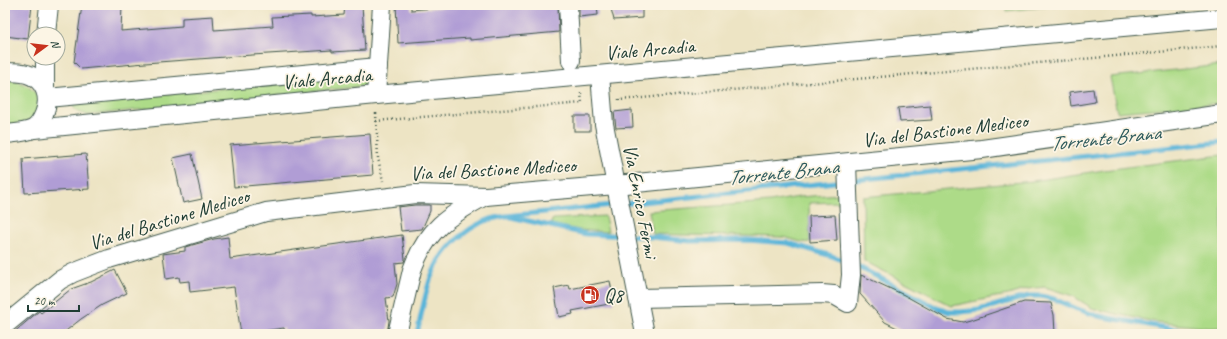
<svg xmlns="http://www.w3.org/2000/svg" width="1227" height="339" font-family="Caveat,sans-serif">
<rect width="100%" height="100%" fill="#fcf5e5"/>
<filter id="ink" filterUnits="userSpaceOnUse"><feTurbulence type="fractalNoise" baseFrequency=".025" numOctaves="2"/><feDisplacementMap in="SourceGraphic" scale="8" xChannelSelector="R" yChannelSelector="G"/><feConvolveMatrix kernelMatrix="1 2 1 2 8 2 1 2 1" color-interpolation-filters="sRGB"/></filter>
<filter id="wash" filterUnits="userSpaceOnUse"><feTurbulence type="fractalNoise" baseFrequency=".012" numOctaves="4" result="noise"/><feDisplacementMap in="SourceGraphic" scale="16" xChannelSelector="R" yChannelSelector="G"/><feGaussianBlur stdDeviation="0.9" result="paint"/><feColorMatrix in="noise" values="0 0 0 0 0 0 0 0 0 0 0 0 0 0 0 0 0 1.4 0 .05"/><feComposite in="paint" operator="in"/></filter>
<g filter="url(#wash)">
<rect width="100%" height="100%" fill="#ede4c4"/>
<!-- green -->
<g fill="#addb88" stroke="#668c5e">
<polygon points="1005,5 1062,5 1006,11"/>
<polygon points="1222,65 1222,103 1117,112 1110,77"/>
<path d="M374 74 370 84 366 86 88 115C81 113 74 112 72 103Z"/>
<path d="M5 79C22 82 33 86 41 102L32 119 16 125 5 126Z"/>
<polygon points="1222,155 1222,327 1211,328 1156,322 1117,314 1092,308 1073,296 1045,287 1027,289 1008,295 995,297 952,306 864,261 863,197 1033,181 1104,170"/>
<path d="M840 194 842 202 809 203 810 242C800 244 790 237 780 237 738 235 695 236 653 234L649 211 770 202 799 197Z"/>
<polygon points="605,216 608,232 579,230 551,224 552,220 554,219"/>
</g>
<g fill="none" stroke-linecap="round" stroke-linejoin="round">
<!-- stream -->
<g stroke="#5bb5d9" stroke-width="5">
<polyline points="511,217 586,234 652,237 690,241 747,240 788,243 832,256 847,262"/>
<polyline points="855,265 937,308 949,312 961,312 979,310 1029,296 1041,296 1054,299 1077,309 1098,316 1201,334"/>
<path d="M417 334C421 316 425 294 431 277 441 252 463 229 488 220 494 218 500 217 506 216L1222 142"/>
</g>
</g>
<g id="blocks">
<!-- building -->
<g fill="#b09dd5">
<polygon points="5,5 32,5 28,39 5,36"/>
<polygon points="82,5 122,5 121,31 182,26 182,18 213,16 214,30 273,26 272,17 311,15 311,17 344,15 345,5 362,5 365,50 332,52 332,50 252,55 145,63 81,69 74,62"/>
<polygon points="396,5 411,5 411,10 458,6 458,7 486,5 558,5 559,32 470,40 470,38 398,43"/>
<polygon points="579,5 597,5 598,15 579,17"/>
<polygon points="610,5 642,5 642,18 614,20"/>
<polygon points="1093,89 1095,102 1071,106 1069,92"/>
<polygon points="930,105 932,120 900,122 898,108"/>
<polygon points="632,110 633,127 616,128 614,112"/>
<rect x="574" y="116" width="16" height="15"/>
<polygon points="370,134 373,175 234,187 230,145"/>
<polygon points="86,154 89,189 25,193 23,159"/>
<polygon points="192,154 202,199 183,203 173,158"/>
<polygon points="415,205 430,205 430,211 422,229 401,231 398,207"/>
<polygon points="835,215 837,240 810,242 809,216"/>
<polygon points="402,235 405,259 404,262 395,263 397,284 393,297 386,298 389,321 387,334 285,334 284,328 241,334 234,287 190,292 189,281 180,282 179,277 166,279 163,254 185,251 185,247 214,239 228,237 230,259"/>
<polygon points="115,270 127,293 102,305 81,319 62,334 12,334 39,311 41,313 71,289 91,282"/>
<polygon points="861,275 904,295 947,319 963,322 974,319 1024,302 1051,303 1054,315 1055,334 909,334 885,322 860,294"/>
<polygon points="610,281 614,303 572,311 573,314 559,317 554,288 569,285 570,289"/>
</g>
</g>
</g>
<g filter="url(#ink)">
<use href="#blocks" fill-opacity="0" stroke="#3e564a" stroke-width="1"/>
<g fill="none" stroke-linecap="round" stroke-linejoin="round">
<!-- minor casing -->
<g stroke="#3e564a" stroke-width="20">
<g id="minor">
<polyline points="568,5 571,61"/>
<polyline points="46,34 49,5"/>
<polyline points="45,58 45,89"/>
<path d="M5 72C12 72 20 72 27 74 45 80 51 97 44 114 42 119 38 126 33 129 25 133 14 133 5 134"/>
<polyline points="600,75 604,124 645,334"/>
<polyline points="376,95 382,5"/>
<polyline points="47,98 378,67"/>
<polyline points="34,129 376,95 1222,18"/>
<polyline points="638,298 822,294 834,295 848,303 851,275 847,163"/>
<polyline points="5,325 60,280 73,273 109,259 266,212 415,194 486,196 616,185 982,149 1222,114"/>
<path d="M397 334 412 270C427 229 448 216 485 196"/>
</g>
</g>
<!-- path -->
<g stroke="#3e564a" stroke-width="2.5" stroke-dasharray="1 3" stroke-linecap="butt">
<polyline points="619,99 619,100 1105,57 1222,46"/>
<polyline points="376,113 378,158 383,181"/>
<polyline points="376,121 582,103 581,93"/>
</g>
<!-- minor -->
<use href="#minor" stroke="#fff" stroke-width="18"/>
</g>
</g>
<!-- icons -->
<defs>
<g id="fuel-disc" transform="scale(1)"><circle r="9.5" fill="#c8321e" stroke="#fcf5e5"/><path d="M-5.5-6h7V0h2V4h1.3V-2.5L3-4.5l.8-.8L6-3V5H2.5V1h-1V6h-7ZM-4.2-4.7v3.2H.2V-4.7Z" fill="#fff"/></g>
</defs>
<g fill-rule="evenodd">
<use href="#fuel-disc" x="590" y="295"/>
</g>
<g text-anchor="middle" stroke-width="3.5" stroke-linejoin="round" paint-order="stroke">
<!-- street labels -->
<g font-size="20" fill="#1f3d34" stroke="#fcf5e5">
<text transform="translate(650 49) rotate(-5)" y="7">Viale Arcadia</text>
<text transform="translate(327 78) rotate(-5)" y="7">Viale Arcadia</text>
<text transform="translate(945 130) rotate(-7)" y="7">Via del Bastione Mediceo</text>
<text transform="translate(493 169) rotate(-3)" y="7">Via del Bastione Mediceo</text>
<text transform="translate(641 201) rotate(79)" y="7">Via Enrico Fermi</text>
<text transform="translate(169 219) rotate(-17)" y="7">Via del Bastione Mediceo</text>
</g>
<!-- poi labels -->
<g font-size="20" fill="#1f3d34" stroke="#fcf5e5" text-anchor="start">
<text x="604" y="302">Q8</text>
</g>
<!-- water labels -->
<g font-size="21" font-style="italic" fill="#2e5b5d" stroke="#fcf5e5">
<text transform="translate(1105 138) rotate(-6)" y="7">Torrente Brana</text>
<text transform="translate(783 172) rotate(-6)" y="7">Torrente Brana</text>
</g>
</g>
<!-- margin -->
<rect width="1227" height="339" fill="none" stroke="#fcf5e5" stroke-width="20"/>
<!-- north arrow -->
<g transform="translate(46 46) rotate(75)"><circle r="19" fill="#fcf5e5" stroke="#a4ab9e"/>
<path d="M0-3L7 15L0 10L-7 15Z" fill="#c8321e"/>
<text y="-6" font-size="11" font-weight="bold" text-anchor="middle" fill="#1f3d34">N</text>
</g>
<!-- scale -->
<path d="M28 305v6h51v-6" fill="none" stroke="#1f3d34" stroke-width="2"/>
<text x="34" y="305" font-size="12" fill="#1f3d34" stroke="#fcf5e5" stroke-width="3" paint-order="stroke">20 m</text>
</svg>
